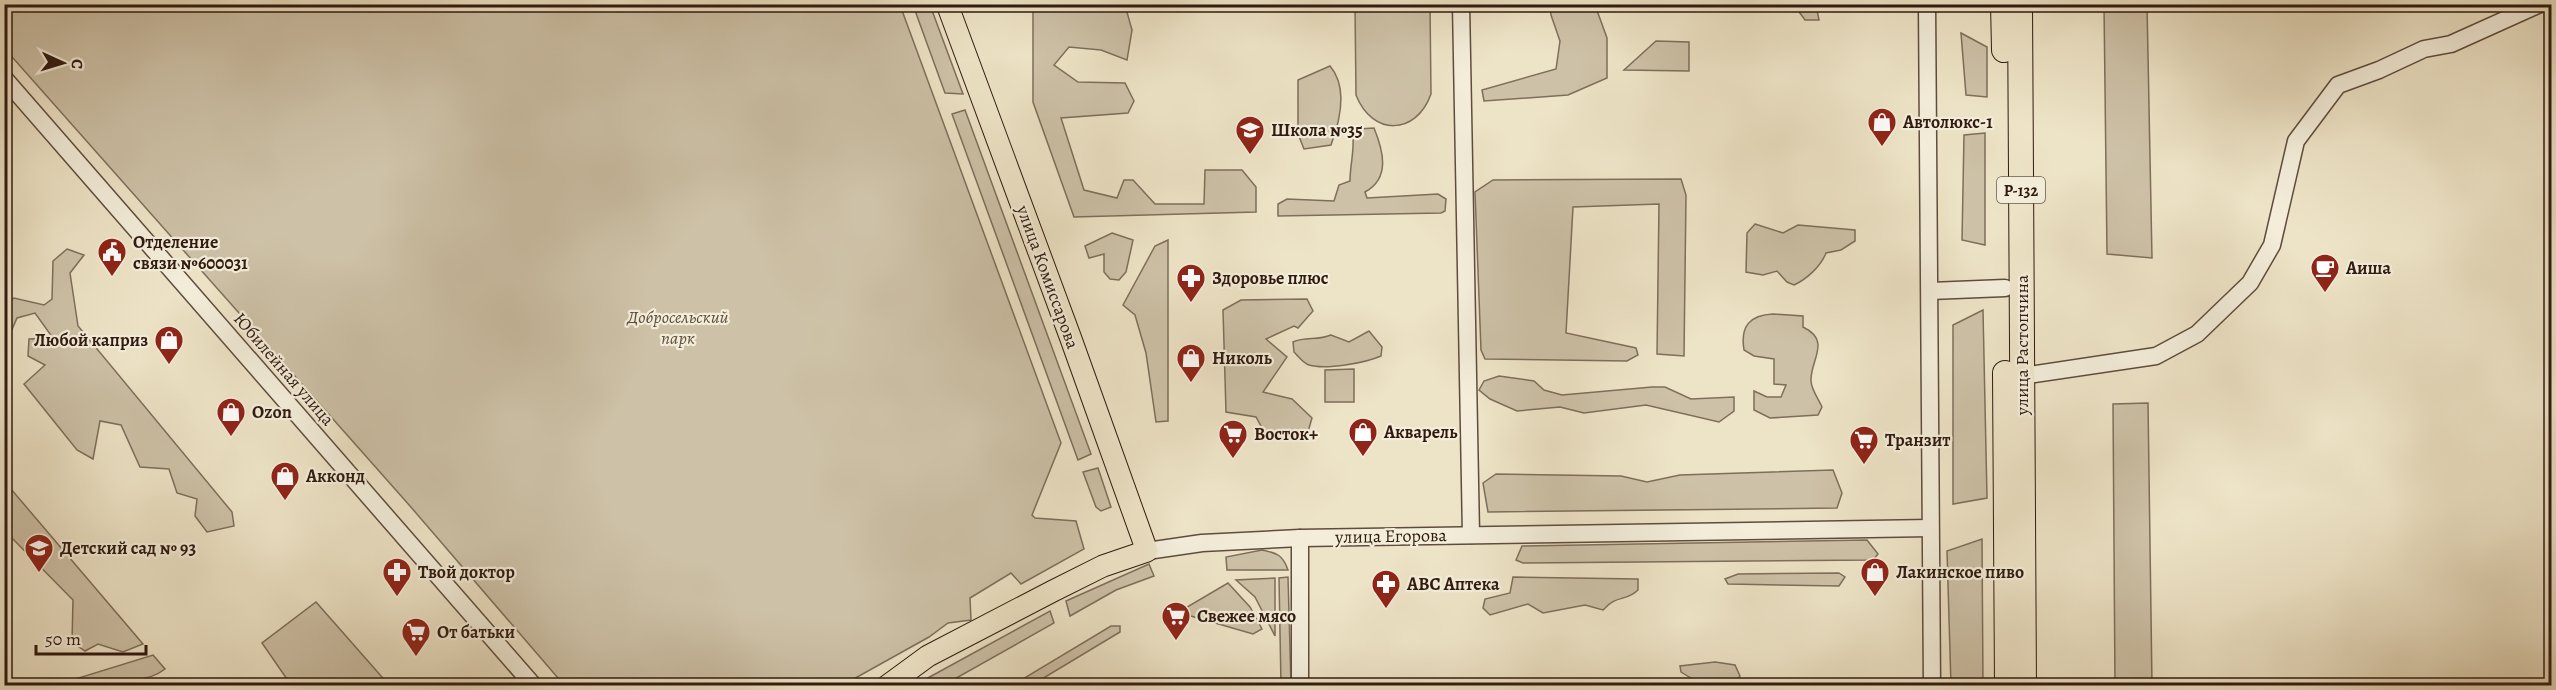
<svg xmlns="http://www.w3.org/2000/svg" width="2556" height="690" font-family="Alegreya,serif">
<rect width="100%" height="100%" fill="#ede3c6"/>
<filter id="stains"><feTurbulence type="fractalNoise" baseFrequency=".00333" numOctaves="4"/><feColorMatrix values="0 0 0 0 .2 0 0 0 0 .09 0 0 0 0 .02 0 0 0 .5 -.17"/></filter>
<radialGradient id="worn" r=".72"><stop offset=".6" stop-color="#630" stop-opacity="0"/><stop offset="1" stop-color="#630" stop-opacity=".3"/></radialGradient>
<!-- green -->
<g fill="#cdc1a7" stroke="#7e6e5c" stroke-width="1.5">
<polygon points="4,5 900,5 1061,443 1032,515 1035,518 1076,521 1084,549 1021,584 1011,573 970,598 971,620 948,623 929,637 843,685 564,685 410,506 5,49"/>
<polygon points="913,5 930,5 963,94 945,93"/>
<polygon points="1033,5 1125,5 1132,30 1127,60 1101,50 1069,47 1054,65 1078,82 1125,83 1134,101 1128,113 1061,118 1084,190 1117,198 1124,180 1133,180 1155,204 1204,204 1205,170 1242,170 1256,187 1256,212 1074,217 1033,102"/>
<path d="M1355 5H1430L1431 94C1416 136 1372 136 1356 95Z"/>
<polygon points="1550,5 1595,5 1607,38 1607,78 1568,95 1484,101 1482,90 1556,69 1560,41 1551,15"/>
<polygon points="1794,5 1816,5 1819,20 1805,20"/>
<polygon points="2104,5 2147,5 2152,258 2107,254"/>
<polygon points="1961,33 1987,47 1987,97 1966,95"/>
<polygon points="1656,41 1689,42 1689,71 1624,70"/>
<path d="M1330 66C1348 87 1340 121 1331 145L1304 149 1298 134V80Z"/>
<polygon points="965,110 1091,454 1078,460 952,114"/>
<path d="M1374 128C1383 150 1391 178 1365 192L1367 198 1438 194 1446 199 1445 211 1441 213 1278 216V204L1287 199 1334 201 1339 185 1350 181C1350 166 1354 153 1353 138L1358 129Z"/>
<polygon points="1985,133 1985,245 1962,240 1964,135"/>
<polygon points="1681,179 1686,195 1684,356 1657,354 1659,204 1573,207 1566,333 1636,348 1638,355 1627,361 1485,359 1481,350 1475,192 1493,180"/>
<path d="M1755 224 1783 233 1798 225 1855 230V241L1841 250 1826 253C1821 266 1807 279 1794 285L1787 282 1777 271 1763 275 1746 272 1747 233Z"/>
<polygon points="1112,233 1133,240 1126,272 1119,280 1110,279 1104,272 1104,254 1089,258 1085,246"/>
<polygon points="1168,240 1168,421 1156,422 1146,353 1135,315 1123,305 1155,246"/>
<polygon points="67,249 84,255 70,273 78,326 232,512 234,526 207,532 195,516 197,499 177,493 169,469 140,467 121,425 100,421 93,459 77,450 24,384 45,365 28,356 29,339 53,338 35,313 17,318 10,334 10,358 5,359 5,305 14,298 44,305 52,299 53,261"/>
<polygon points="1307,299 1313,311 1298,328 1294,326 1266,339 1287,357 1263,392 1292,399 1312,418 1307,435 1267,437 1256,417 1226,412 1223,310 1241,300"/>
<polygon points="1983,310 1987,498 1953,504 1953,325"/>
<path d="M1773 314 1803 316V327C1832 341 1810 360 1811 381 1811 389 1819 400 1822 407L1818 415 1770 418 1754 410V391L1767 397H1781L1786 385 1774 384V359L1754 356 1744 350C1740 326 1750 315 1773 314Z"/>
<path d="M1369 331 1382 347 1381 356C1365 363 1326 370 1309 365 1303 363 1298 356 1294 352L1293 342C1306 336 1317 341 1331 335L1349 342Z"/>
<polygon points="1354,369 1354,402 1325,402 1325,370"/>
<polygon points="1499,376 1534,381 1544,390 1562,395 1652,387 1665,387 1691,399 1734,397 1734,411 1719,422 1646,405 1584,413 1560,407 1517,411 1490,399 1479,390 1484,381"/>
<polygon points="2148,403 2152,685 2115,685 2113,404"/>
<polygon points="1098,468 1111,507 1101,511 1096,507 1083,472"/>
<polygon points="1833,470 1842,493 1837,508 1488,512 1483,483 1496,474 1621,476 1647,482 1680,475"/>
<polygon points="4,482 5,482 143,644 123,652 98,644 85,651 72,642 73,600 5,531"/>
<polygon points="1982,539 1983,685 1951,685 1947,551"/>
<polygon points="1867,540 1878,554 1873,560 1523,563 1516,560 1522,546"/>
<path d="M1262 550C1277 553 1283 555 1288 570H1227L1226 557Z"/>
<polygon points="1149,564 1154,576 1116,590 1070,616 1066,601"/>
<polygon points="1839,573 1845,577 1839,586 1728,584 1725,579 1738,574"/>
<polygon points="1288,577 1291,685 1281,685 1279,578"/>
<path d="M1513 577 1638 579V590C1626 602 1617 594 1603 610L1585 605 1543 613 1528 604 1490 615 1483 608 1485 599 1510 593Z"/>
<polygon points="1275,578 1275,636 1255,597 1236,580"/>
<polygon points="1228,583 1250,607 1262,629 1253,634 1184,614 1182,610"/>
<polygon points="316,602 389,685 291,685 262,643"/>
<polygon points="1050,611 1054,623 944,685 915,685"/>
<polygon points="1111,626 1120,626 1120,632 1032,685 1013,685"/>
<path d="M153 655 165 669C156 676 147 679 135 679L128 685H70L72 680Z"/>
<path d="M1715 662 1735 665 1740 676 1736 682C1711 687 1702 686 1681 672L1680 666Z"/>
</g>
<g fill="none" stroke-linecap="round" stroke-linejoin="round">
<!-- minor casing -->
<g stroke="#5f4c3e" stroke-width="19">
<g id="minor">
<polyline points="1461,4 1471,535"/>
<polyline points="1927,4 1932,686"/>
<polyline points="4,78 534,686"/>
<polyline points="1930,291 2005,288"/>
<polyline points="2022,376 2156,356 2197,334 2250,283 2272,245 2296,141 2338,85 2379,70 2424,49 2451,44 2540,4"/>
<polyline points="1147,551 1202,543 1300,538 1930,528"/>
<polyline points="1300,686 1300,538"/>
</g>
</g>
<!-- major casing -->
<g stroke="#301a10" stroke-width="23">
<polyline id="major" points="887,686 928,656 1053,591 1103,566 1147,551 1071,339 947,4"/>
</g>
<!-- highway casing -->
<g stroke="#301a10" stroke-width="26">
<g id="highway">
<polyline points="2003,4 2004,50"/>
<polyline points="2020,4 2024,686"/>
<polyline points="2005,373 2007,686"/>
</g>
</g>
<!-- minor -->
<use href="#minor" stroke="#f3edda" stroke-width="16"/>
<!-- major -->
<use href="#major" stroke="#ede3c6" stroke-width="21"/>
<!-- highway -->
<use href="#highway" stroke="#ede3c6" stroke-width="24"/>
</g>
<!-- icons -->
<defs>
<g id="shop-pin" transform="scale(1.5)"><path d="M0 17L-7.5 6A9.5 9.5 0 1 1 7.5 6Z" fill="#8f2418" stroke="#f3edda"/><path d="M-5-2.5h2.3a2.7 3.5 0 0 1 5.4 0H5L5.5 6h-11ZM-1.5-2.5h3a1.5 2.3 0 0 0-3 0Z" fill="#fff"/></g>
<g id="school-pin" transform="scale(1.5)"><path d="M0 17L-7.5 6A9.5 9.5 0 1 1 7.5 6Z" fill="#8f2418" stroke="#f3edda"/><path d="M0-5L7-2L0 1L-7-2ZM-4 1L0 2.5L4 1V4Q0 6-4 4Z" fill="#fff"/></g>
<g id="civic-pin" transform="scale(1.5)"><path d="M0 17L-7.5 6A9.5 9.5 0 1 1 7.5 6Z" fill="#8f2418" stroke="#f3edda"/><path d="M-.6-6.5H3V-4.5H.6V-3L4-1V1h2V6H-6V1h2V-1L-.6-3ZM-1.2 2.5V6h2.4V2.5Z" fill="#fff"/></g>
<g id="cafe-pin" transform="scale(1.5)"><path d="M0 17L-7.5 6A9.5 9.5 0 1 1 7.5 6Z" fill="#8f2418" stroke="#f3edda"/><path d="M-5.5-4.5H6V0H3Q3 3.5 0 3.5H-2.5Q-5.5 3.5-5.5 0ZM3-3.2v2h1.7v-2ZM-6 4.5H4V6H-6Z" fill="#fff"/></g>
<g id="pharmacy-pin" transform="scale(1.5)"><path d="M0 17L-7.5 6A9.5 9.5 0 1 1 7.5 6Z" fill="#8f2418" stroke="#f3edda"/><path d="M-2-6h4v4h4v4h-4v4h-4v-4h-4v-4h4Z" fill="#fff"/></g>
<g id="supermarket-pin" transform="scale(1.5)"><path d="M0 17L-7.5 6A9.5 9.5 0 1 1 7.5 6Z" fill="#8f2418" stroke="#f3edda"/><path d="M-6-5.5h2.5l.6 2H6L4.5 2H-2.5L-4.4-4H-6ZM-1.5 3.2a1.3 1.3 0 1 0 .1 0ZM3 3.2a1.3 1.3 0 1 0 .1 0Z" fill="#fff"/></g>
</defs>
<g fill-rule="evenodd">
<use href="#shop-pin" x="1882" y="122"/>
<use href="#school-pin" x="1250" y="130"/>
<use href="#civic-pin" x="112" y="252"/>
<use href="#cafe-pin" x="2325" y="268"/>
<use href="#pharmacy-pin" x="1191" y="278"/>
<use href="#shop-pin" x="169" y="340"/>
<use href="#shop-pin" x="1191" y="358"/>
<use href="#shop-pin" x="231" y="412"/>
<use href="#shop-pin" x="1363" y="432"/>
<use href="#supermarket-pin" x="1233" y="434"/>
<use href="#supermarket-pin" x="1864" y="440"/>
<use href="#shop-pin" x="285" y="476"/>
<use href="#school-pin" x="39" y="548"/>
<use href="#pharmacy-pin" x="397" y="572"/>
<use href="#shop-pin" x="1875" y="572"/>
<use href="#pharmacy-pin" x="1386" y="584"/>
<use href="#supermarket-pin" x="1176" y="616"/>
<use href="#supermarket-pin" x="416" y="632"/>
</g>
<g text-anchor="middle" stroke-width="4.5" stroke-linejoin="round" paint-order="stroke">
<!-- shield labels -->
<rect fill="#f3edda" stroke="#6a594d" stroke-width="1.5" x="1997" y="177" width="48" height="26" rx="4.5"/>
<g font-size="16" font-weight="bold" fill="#301a10">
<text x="2021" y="196">Р-132</text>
</g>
<!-- poi labels -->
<g font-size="18" font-weight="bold" fill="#301a10" stroke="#f3edda" text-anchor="start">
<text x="1903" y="128">Автолюкс-1</text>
<text x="1271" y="136">Школа №35</text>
<text x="133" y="248">Отделение<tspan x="133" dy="21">связи №600031</tspan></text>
<text x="2346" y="274">Аиша</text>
<text x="1212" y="284">Здоровье плюс</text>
<text x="148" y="346" text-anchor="end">Любой каприз</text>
<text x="1212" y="364">Николь</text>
<text x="252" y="418">Ozon</text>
<text x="1384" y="438">Акварель</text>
<text x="1254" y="440">Восток+</text>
<text x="1885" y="446">Транзит</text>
<text x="306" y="482">Акконд</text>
<text x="60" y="554">Детский сад № 93</text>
<text x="418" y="578">Твой доктор</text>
<text x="1896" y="578">Лакинское пиво</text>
<text x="1407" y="590">ABC Аптека</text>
<text x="1197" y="622">Свежее мясо</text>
<text x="437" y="638">От батьки</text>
</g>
<!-- street labels -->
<g font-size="18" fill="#301a10" stroke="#f3edda">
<text transform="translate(1048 277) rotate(70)" y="6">улица Комиссарова</text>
<text transform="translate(2022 345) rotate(-90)" y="6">улица Растопчина</text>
<text transform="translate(284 369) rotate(49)" y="6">Юбилейная улица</text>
<text transform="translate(1391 536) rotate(-1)" y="6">улица Егорова</text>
</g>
<!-- park labels -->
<g font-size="18" font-style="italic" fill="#5f4c3d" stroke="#f3edda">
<text x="678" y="323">Добросельский<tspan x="678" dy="21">парк</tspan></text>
</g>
</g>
<!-- margin -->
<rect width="2556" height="690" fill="none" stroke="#ede3c6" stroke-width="24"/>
<rect x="6" y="6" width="2544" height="678" fill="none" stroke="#301a10" stroke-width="3"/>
<rect x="12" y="12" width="2532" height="666" fill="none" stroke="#301a10" stroke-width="1.5"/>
<!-- north arrow -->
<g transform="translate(63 63) rotate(94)" stroke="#f3edda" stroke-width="4.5" paint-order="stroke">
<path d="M0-4.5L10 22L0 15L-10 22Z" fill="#301a10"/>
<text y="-9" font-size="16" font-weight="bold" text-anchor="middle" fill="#301a10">С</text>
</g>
<!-- scale -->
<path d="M36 645v9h110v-9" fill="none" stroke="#301a10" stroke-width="3"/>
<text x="45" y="645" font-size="18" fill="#301a10" stroke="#f3edda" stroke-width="4.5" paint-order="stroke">50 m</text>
<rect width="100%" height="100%" filter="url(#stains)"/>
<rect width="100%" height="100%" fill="url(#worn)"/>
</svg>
